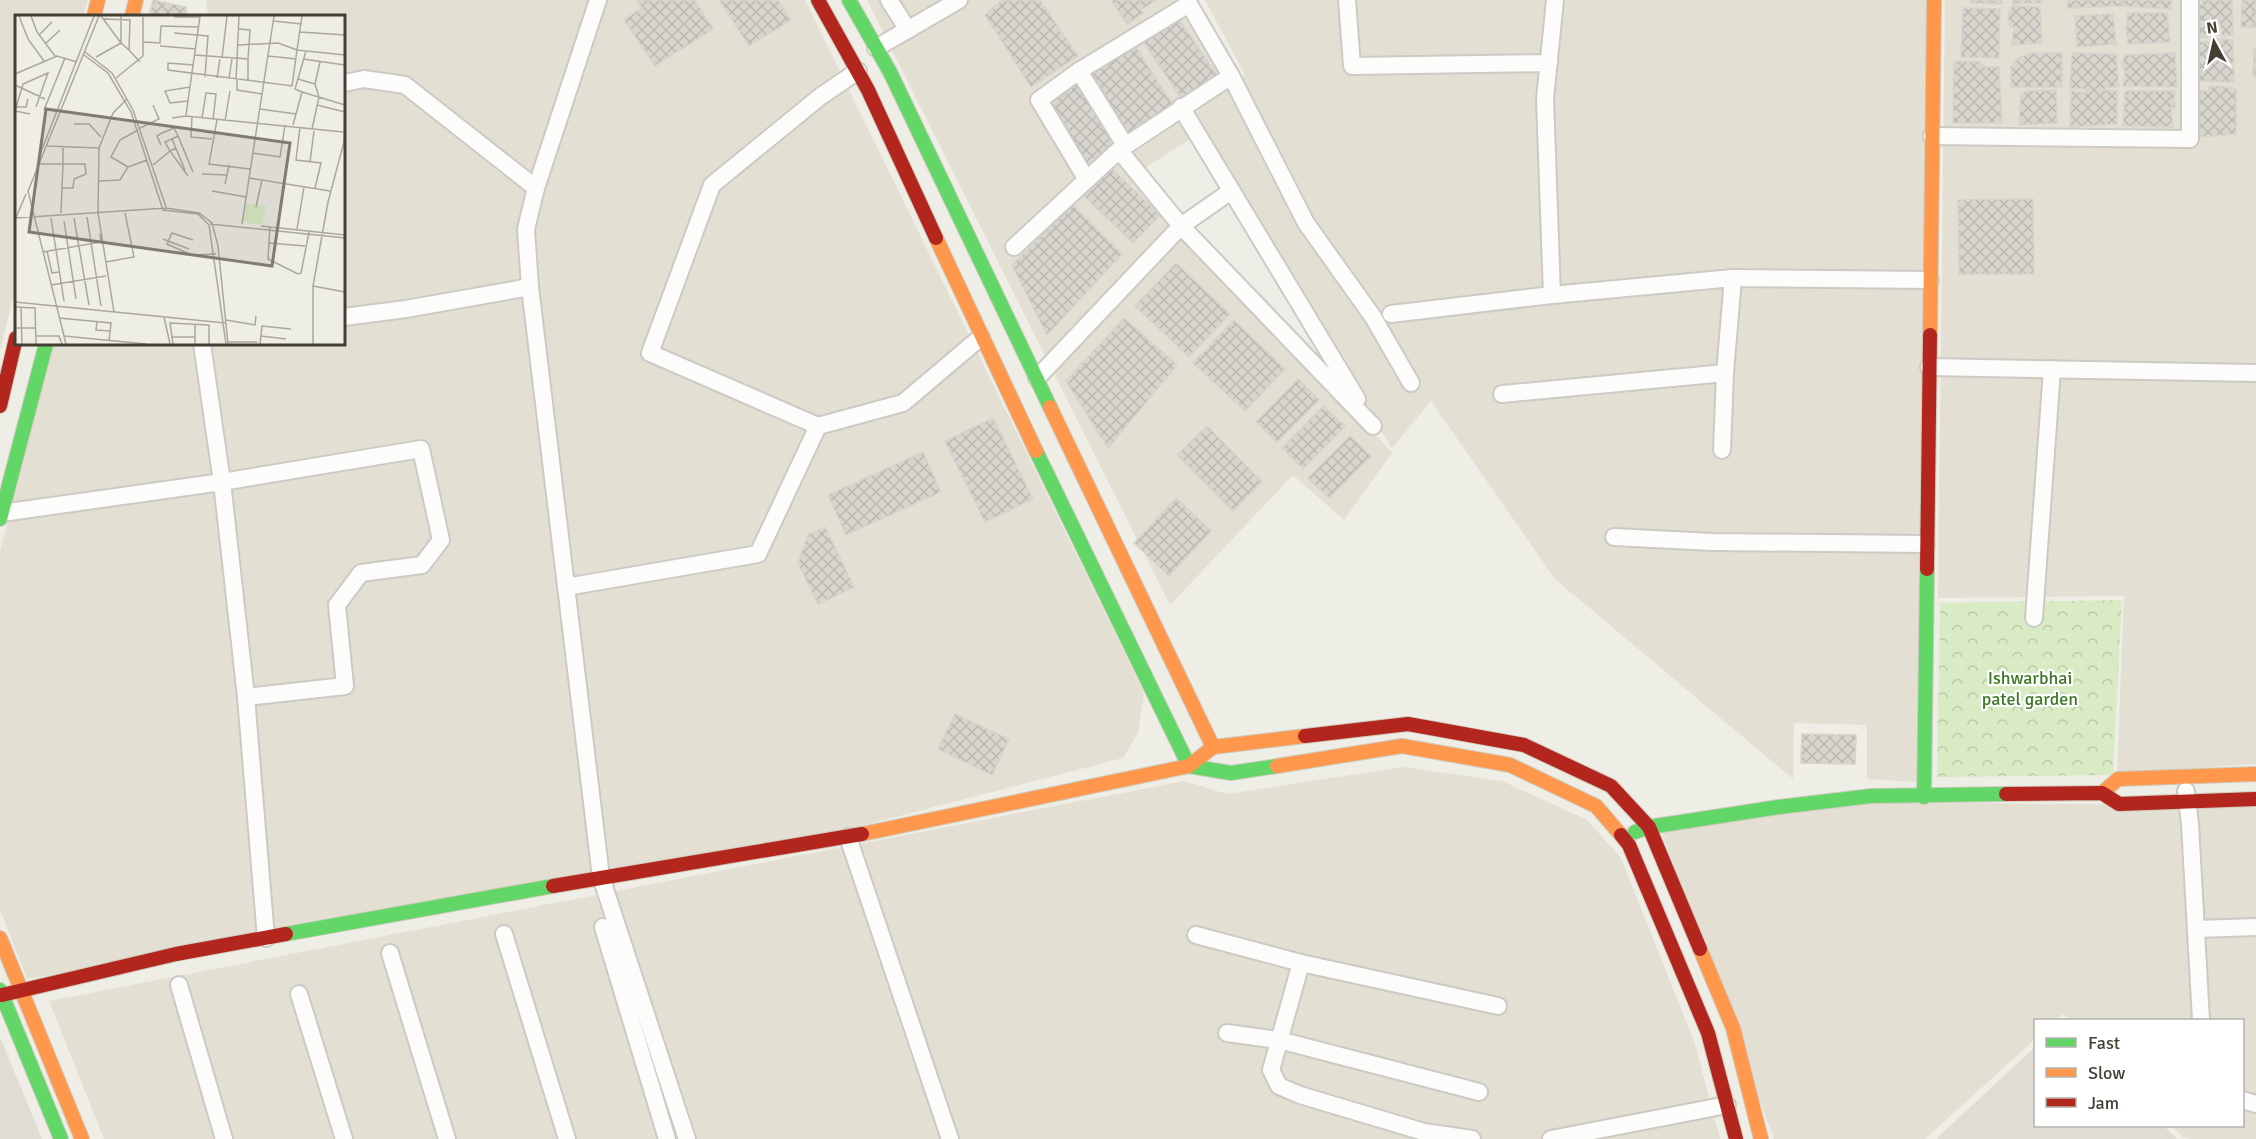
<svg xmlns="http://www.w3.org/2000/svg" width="2256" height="1139" font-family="Signika,sans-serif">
<defs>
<pattern id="park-crowns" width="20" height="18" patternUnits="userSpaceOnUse" patternTransform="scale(1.5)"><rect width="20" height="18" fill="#d9ebc4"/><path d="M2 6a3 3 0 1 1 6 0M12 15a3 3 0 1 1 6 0" fill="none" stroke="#bbcba9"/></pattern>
<pattern id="building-cross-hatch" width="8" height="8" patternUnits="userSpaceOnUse" patternTransform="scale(1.5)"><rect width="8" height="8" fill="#d8d5ce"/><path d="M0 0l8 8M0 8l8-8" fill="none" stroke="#bbb8b1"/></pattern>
</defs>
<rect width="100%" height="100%" fill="#eeede6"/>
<!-- residential -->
<g fill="#e3dfd3">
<polygon points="0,0 88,0 83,16 16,16 16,285 0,351"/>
<polygon points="206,0 805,0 1144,693 1138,733 1123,758 849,829 27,979 0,909 0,552 53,344 344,344 344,16 208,16"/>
<polygon points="867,0 1196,0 1240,75 1129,153 1392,453 1344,520 1293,475 1170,605"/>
<polygon points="1205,0 1929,0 1916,782 1867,779 1867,725 1794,723 1793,779 1555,579 1431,401 1392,448 1195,136 1145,168 1133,153 1245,75"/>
<polygon points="1945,0 2256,0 2256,764 2117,773 2124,596 1938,598"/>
<polygon points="1403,767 1502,781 1587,820 1621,858 1695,1044 1720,1139 104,1139 49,1001 1184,781 1227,794"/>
<polygon points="1871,802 2256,806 2256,1139 2190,1139 2183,1137 2172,1126 2242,1126 2242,1020 2070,1020 2063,1014 2056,1020 2036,1020 2035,1039 1925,1139 1774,1139 1661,831"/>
</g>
<!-- industrial -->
<g fill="#dedcd4">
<polygon points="0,1037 42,1139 0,1139"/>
<polygon points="2035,1047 2036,1126 2164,1126 2177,1139 1936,1139"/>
</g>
<!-- park -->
<polygon fill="url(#park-crowns)" points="2122,600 2113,775 1937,777 1940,603"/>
<!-- building -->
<g fill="url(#building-cross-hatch)" stroke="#d6d4cc" stroke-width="1.5">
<polygon points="153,0 186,7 187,16 149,16"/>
<polygon points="637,0 695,0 713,29 655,66 624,20 642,8"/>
<polygon points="719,0 778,0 791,20 749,46"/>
<polygon points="1002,0 1040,0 1078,56 1031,87 985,15"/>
<polygon points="1111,0 1156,0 1141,10 1143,13 1127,24"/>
<polygon points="1970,0 2002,0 2002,4 1970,3"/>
<polygon points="2013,0 2041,0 2041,3 2013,4"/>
<polygon points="2068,0 2121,0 2122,6 2067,8"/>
<polygon points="2122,0 2171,0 2172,9 2122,6"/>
<polygon points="2202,0 2232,0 2233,35 2222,36 2220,23 2209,24 2209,37 2197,38 2196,4 2203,5"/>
<polygon points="2242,0 2256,0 2256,27 2241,27"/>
<polygon points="2012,6 2040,7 2042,43 2012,45 2014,27 2010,27 2008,15"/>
<polygon points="1963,8 2000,9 1999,58 1961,57"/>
<polygon points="2128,13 2167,13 2170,42 2128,44 2126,28"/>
<polygon points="2113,14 2116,44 2077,47 2075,16"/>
<polygon points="1176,15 1217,75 1182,99 1141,39"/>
<polygon points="2215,39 2233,40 2234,82 2197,81 2196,42 2214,42"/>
<polygon points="1135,46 1173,105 1129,134 1090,75"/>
<polygon points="2254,48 2256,48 2256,76 2253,76"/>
<polygon points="2030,53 2062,53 2062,87 2011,87 2011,67 2018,58"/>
<polygon points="2072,53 2116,54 2119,87 2105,87 2105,90 2117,91 2117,124 2070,127 2071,91 2086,93 2086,89 2070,88"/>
<polygon points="2175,53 2177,87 2123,86 2125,72 2122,63 2125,55"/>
<polygon points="1954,61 1980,62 1984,67 1999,67 2002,123 1953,123"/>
<polygon points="1077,83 1118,143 1083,166 1042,107"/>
<polygon points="2219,86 2236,89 2236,134 2197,137 2198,91 2209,91 2209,87"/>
<polygon points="2056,90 2057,123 2019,125 2021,94 2027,91"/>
<polygon points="2125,91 2174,91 2175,108 2171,107 2173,127 2123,126"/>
<polygon points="1111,168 1160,215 1133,243 1084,196"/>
<polygon points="2033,199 2034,274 1959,274 1958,200"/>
<polygon points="1073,205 1122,254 1047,335 1012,265"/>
<polygon points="1176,263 1230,314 1189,357 1135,306"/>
<polygon points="1124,318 1177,365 1108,448 1066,381"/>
<polygon points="1234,320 1285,369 1245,411 1193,363"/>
<polygon points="1298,379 1319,400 1277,442 1256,422"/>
<polygon points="1323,406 1345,426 1303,469 1282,448"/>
<polygon points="993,418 1033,499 985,522 945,441"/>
<polygon points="1207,426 1262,482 1233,511 1177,455"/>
<polygon points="1350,436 1371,456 1329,498 1308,478"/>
<polygon points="923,452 941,492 846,535 828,495"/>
<polygon points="1176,498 1211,531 1169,576 1134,543"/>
<polygon points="825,527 854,587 818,604 798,563 808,535"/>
<polygon points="955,714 1009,739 992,775 938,749"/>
<polygon points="1802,734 1856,735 1855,764 1801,763"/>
</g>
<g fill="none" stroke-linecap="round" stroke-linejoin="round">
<!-- street casing -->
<g stroke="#cccac4" stroke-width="20">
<g id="street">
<polyline points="598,0 536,188 526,229 530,287 601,877 687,1139"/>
<polyline points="889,0 908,30"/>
<polyline points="1347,0 1352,66 1549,63"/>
<polyline points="1555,0 1545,99 1552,295 1733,278 1930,280"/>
<polyline points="876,48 959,0"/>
<polyline points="1079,71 1125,145"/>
<polyline points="344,83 364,79 405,85 536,188"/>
<polyline points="1181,107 1357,399"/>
<polyline points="1932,136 2190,139 2190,0"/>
<polyline points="1087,180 1039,100 1079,71 1189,4 1231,76"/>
<polyline points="1231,191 1181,226 1119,150 1231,76 1306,223 1373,317 1411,383"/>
<polyline points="1014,247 1119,150"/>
<polyline points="1391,314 1552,295"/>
<polyline points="344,317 406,309 530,287"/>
<polyline points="202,344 222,482 421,449 441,540 422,565 361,573 337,605 345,686 246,697"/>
<polyline points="1929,367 2256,373"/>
<polyline points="1037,378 1181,226 1373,426"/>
<polyline points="1502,394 1725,373"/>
<polyline points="818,426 650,353 712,185 821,96 858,71"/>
<polyline points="1722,450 1725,373 1733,278"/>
<polyline points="2,513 222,482 246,697 266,938"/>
<polyline points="1614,537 1712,542 1926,544"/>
<polyline points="566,587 758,554 818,426 903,403 981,337"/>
<polyline points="2034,618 2052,369"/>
<polyline points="2186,791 2190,824 2201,1020"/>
<polyline points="848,837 950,1139"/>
<polyline points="603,927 667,1139"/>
<polyline points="2196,929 2256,927"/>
<polyline points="504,934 567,1139"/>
<polyline points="1196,935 1301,963"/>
<polyline points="390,953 447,1139"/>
<polyline points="179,985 224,1139"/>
<polyline points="299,994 344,1139"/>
<polyline points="1227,1033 1279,1040 1479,1092"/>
<polyline points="2242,1100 2256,1104"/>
<polyline points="1472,1139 1424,1132 1300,1095 1279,1086 1271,1070 1301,963 1498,1006"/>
<polyline points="1551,1139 1727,1105"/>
</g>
</g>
<!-- fast casing -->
<g stroke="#cecbbd" stroke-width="16">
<g id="fast">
<polyline points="849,0 890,72 1050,407"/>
<polyline points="1036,451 1189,766 1231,773 1277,766"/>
<polyline points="0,519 46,344"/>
<polyline points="1924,797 1927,569"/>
<polyline points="1635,832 1649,827 1779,807 1871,796 2006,794"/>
<polyline points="286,934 553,886"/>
<polyline points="0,990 61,1139"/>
</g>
</g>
<!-- slow casing -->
<g stroke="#cecbbd" stroke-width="16">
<g id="slow">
<polyline points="94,16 98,0"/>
<polyline points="132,16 136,0"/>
<polyline points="936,238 1036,451"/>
<polyline points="1930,335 1934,0"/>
<polyline points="1050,407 1213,747"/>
<polyline points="1277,766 1402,746 1510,765 1596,806 1621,835"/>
<polyline points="2102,793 2118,779 2256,774"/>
<polyline points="862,834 1189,766 1213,747 1305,736"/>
<polyline points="0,938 82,1139"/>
<polyline points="1700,949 1733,1028 1761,1139"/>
</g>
</g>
<!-- jam casing -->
<g stroke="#cecbbd" stroke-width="16">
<g id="jam">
<polyline points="818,0 868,90 936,238"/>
<polyline points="0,406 16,338"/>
<polyline points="1927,569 1930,335"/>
<polyline points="1305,736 1408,724 1524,745 1611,786 1649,827 1700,949"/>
<polyline points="2006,794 2102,793 2119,804 2256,799"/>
<polyline points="1621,835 1629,845 1708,1033 1736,1139"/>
<polyline points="553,886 862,834"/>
<polyline points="2,995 176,954 286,934"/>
</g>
</g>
<!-- street -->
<use href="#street" stroke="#fcfcfb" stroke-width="16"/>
<!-- fast -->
<use href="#fast" stroke="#63d668" stroke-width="14"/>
<!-- slow -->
<use href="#slow" stroke="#ff974d" stroke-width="14"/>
<!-- jam -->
<use href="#jam" stroke="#b3261e" stroke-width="14"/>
</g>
<g text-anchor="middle" stroke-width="4.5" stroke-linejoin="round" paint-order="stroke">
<!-- park labels -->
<g font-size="18" fill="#3d7824" stroke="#fff">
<text x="2030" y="684">Ishwarbhai<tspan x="2030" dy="21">patel garden</tspan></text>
</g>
</g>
<!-- overview -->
<g transform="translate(15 15)">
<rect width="330" height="330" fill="#eeede6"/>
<path d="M231 188 251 191 247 210 228 207Z" fill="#d9ebc4"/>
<path fill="none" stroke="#aaa79e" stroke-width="1.5" d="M4 1 13 24 29 46M16 1 22 17 40 41M86 1 106 28V1M159 2H184M89 4 115 5 114 35 125 47M259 6 286 9M224 14 235 15 233 44M285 17 330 20M159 18 193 21 190 62M24 20 37 7M128 27 145 28 146 11 184 12M31 28 45 15M223 30 263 28 282 35 287 1M145 31 181 34M70 37 97 58 118 95 151 192M69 40 93 58 116 97 148 195 183 199 194 210 211 329M180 40 233 44V66M253 41 281 44M81 42 106 28 114 35M207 43 212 1M288 44 330 50M179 50 153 48V55L277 71 282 35 330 40M0 59 42 41 62 47M101 63 128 41V2M202 63 205 44M214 63 217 44M283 64 300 69 305 47M221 65 224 1M222 65V75L247 79M0 70 30 84M287 77 330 90M173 86 155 88 150 76 175 72M302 90 330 97M1 92H11L13 84M245 94 281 99M29 95 50 43M15 99 0 96 8 69 33 58 21 92M171 100 185 1M177 101 176 122 197 124M157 103 171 101 328 117M187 103 191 78 201 79 198 104M202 105 194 149 235 154M210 106 215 76M59 109H74L86 122M278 110 287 77 280 74 291 36M285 112 281 145 306 148 300 173M125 113 144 104 138 90M297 114 304 82 300 69M157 124 170 155M146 130 142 121 147 118 159 113 163 121M32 131 84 133M161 133 155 136 150 127 163 121 178 157M238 138 265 142 270 110M24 142 79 1M295 147 299 116M24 149H48L46 198M138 150 155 136 173 161M113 152 96 142 105 125 123 115M187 159 212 160M234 163 315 176M84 166 105 165 113 152 132 145M210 169 214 150M47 173H58L59 164 71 159 70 149H48V133M197 176 231 182M241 192 247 165M266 194 269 168M72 202 86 291M1 203 151 193 184 198 197 208 203 231 213 329M36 203 49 286M59 203 74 290M0 205 11 179M49 206 61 284M195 209 330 223M227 209 259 1M246 211 330 220M255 211 253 244 283 259 286 258 294 217M282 214 289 172M148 224 174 234M178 225 157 218 152 229 177 240 201 239M254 228 290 231M32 236 37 258 44 257M28 237 86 227 85 219M91 247 119 242 110 198M36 270 91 261M298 271 330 277M0 287 210 308M0 292 20 293 21 329M6 292 7 329M99 297 83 198 84 133 98 98 112 84M149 302 155 329M44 303 96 308 94 326M211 305 240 310 241 301M82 307 81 315 95 316M180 309V329M194 310V329M0 313H20M21 321H44L47 329M49 321 131 329M246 321 271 324M156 322H180M213 327H242M51 329 13 176 84 1M158 329 155 308 194 310M245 329 247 311 276 314M298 329V271L313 187 329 127 330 99"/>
<path fill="#807c72" fill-opacity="0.15" stroke="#807c72" stroke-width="3" d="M31 94 275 128 257 251 14 217Z"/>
<rect width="330" height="330" fill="none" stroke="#443f33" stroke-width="3"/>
</g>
<!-- legend -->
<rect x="2034" y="1019" width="210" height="108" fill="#ffffff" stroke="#b4b2ad" stroke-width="1.5"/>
<rect x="2046" y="1038" width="30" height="9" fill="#63d668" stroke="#b4b2ad" stroke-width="1.5"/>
<text x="2088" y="1049" font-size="18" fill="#443f33">Fast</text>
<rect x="2046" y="1068" width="30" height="9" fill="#ff974d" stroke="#b4b2ad" stroke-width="1.5"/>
<text x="2088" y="1079" font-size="18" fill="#443f33">Slow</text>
<rect x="2046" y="1098" width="30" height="9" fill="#b3261e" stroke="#b4b2ad" stroke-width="1.5"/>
<text x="2088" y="1109" font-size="18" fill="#443f33">Jam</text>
<!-- north arrow -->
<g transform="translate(2214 42) rotate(352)" stroke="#ffffff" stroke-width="4.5" paint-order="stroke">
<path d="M0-4.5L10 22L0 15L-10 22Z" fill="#443f33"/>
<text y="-9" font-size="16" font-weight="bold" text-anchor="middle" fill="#443f33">N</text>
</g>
</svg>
